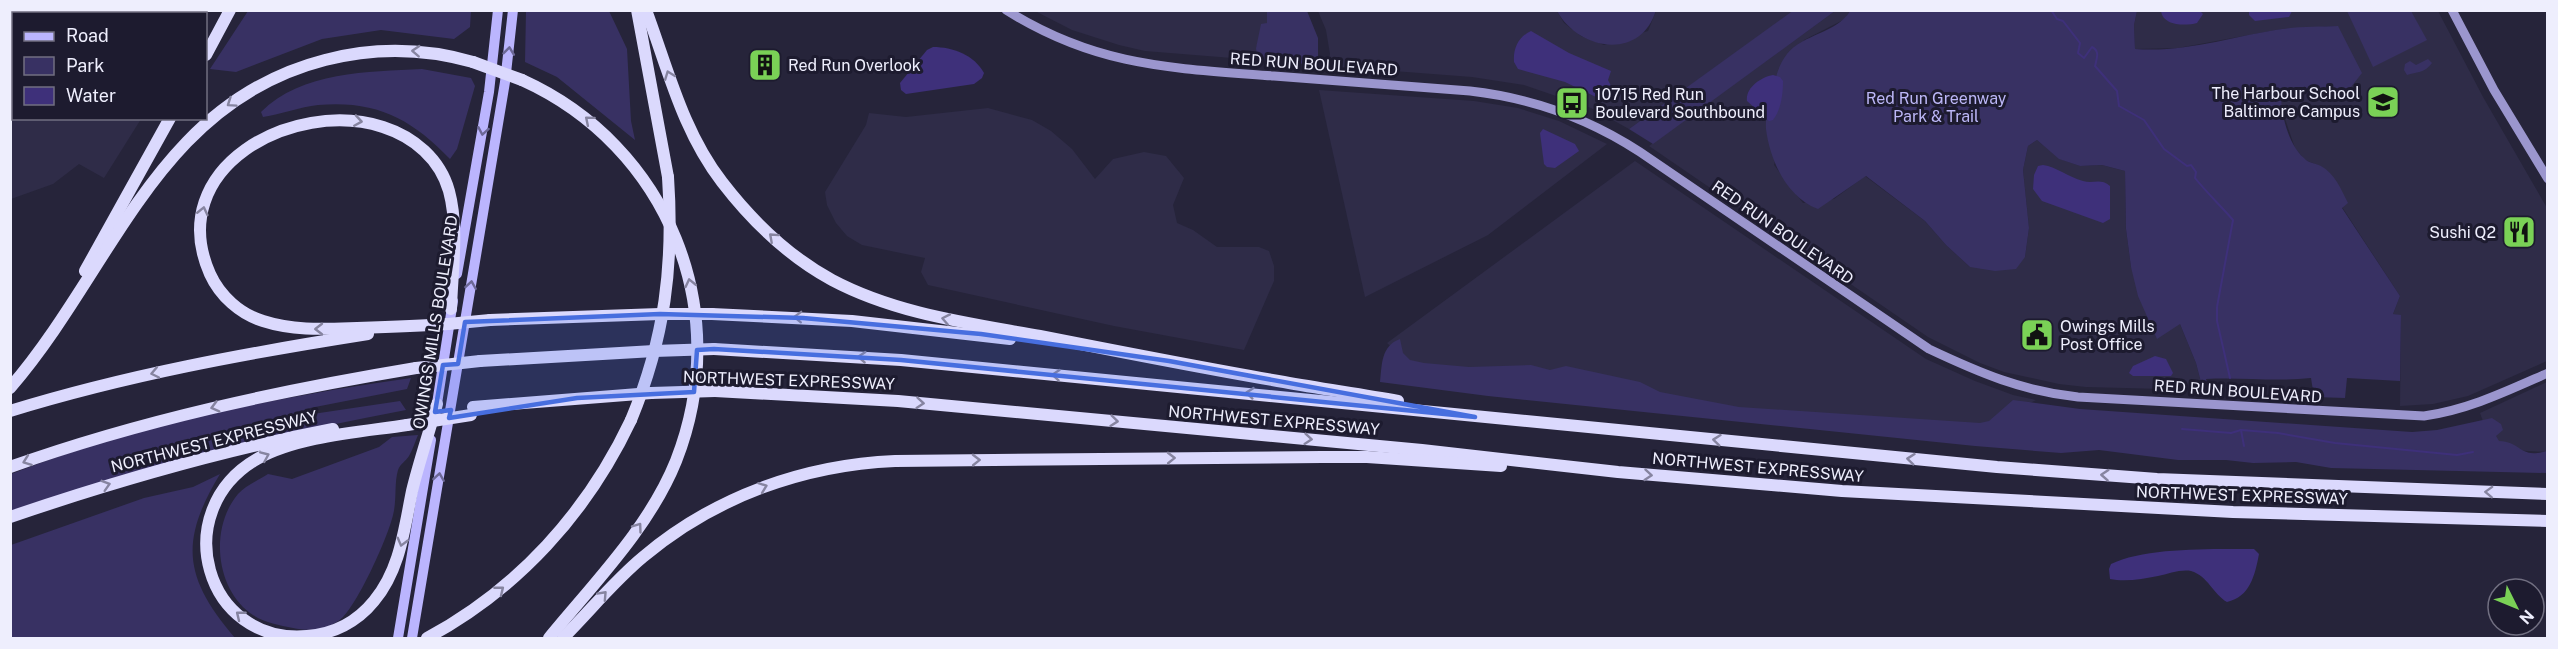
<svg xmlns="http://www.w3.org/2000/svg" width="2558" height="649" font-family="'Public Sans',sans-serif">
<rect width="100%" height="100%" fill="#26243a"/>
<!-- built -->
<g fill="#2f2c48">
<polygon points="10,11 11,10 207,11 205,14 14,14 14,118 141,119 104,178 79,164 53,184 11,199"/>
<polygon points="1035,11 1267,11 1267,23 1256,48 1257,60 1145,51 1119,45 1072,30"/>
<polygon points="1318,11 1557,11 1564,23 1581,36 1604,45 1648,31 1656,11 1794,11 1629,129 1591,108 1524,85 1472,77 1328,66 1330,54 1326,30"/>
<polygon points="1835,11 1850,11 1845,19 1804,40 1774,165 1803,203 1834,199 1865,176 1925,221 1946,245 1970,267 2025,257 2029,228 2023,170 2028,146 2037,140 2060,159 2080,166 2102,165 2125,171 2126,229 2131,267 2180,324 2196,363 2203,390 2086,387 2059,384 2004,372 1980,363 1928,337 1649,146"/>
<polygon points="2137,11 2438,11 2483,97 2547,208 2547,361 2468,396 2433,404 2400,406 2401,316 2393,314 2400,296 2342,207 2322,167 2305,160 2295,148 2281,107 2281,94 2332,92 2338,26 2282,29 2178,48 2135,49 2134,25"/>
<polygon points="1319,90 1474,101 1518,108 1559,121 1607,144 1488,235 1365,297"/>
<polygon points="988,108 1032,120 1051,131 1072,149 1095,179 1113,159 1144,152 1166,156 1184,178 1173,205 1177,223 1193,230 1217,247 1259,247 1269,251 1274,266 1274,281 1244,350 1114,326 928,285 921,272 925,258 862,245 847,236 836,223 827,205 825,192 866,125 869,113 906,117"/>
<polygon points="1635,161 1926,359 1975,381 2013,395 2036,400 1974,431 1724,409 1412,366 1387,343"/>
<polygon points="2547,382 2547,452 2493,449 2480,413"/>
</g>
<!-- green -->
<g fill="#383163">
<path d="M1656 10C1641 61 1579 51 1557 11Z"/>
<polygon points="1794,10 1835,11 1653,144 1629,129"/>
<polygon points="248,11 471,11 470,27 454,39 381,30 322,39 236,72 210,69"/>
<polygon points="526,11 609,11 627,49 631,121 635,140 557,77 525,62"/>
<polygon points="1267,11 1307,11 1318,38 1318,65 1257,60 1256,48 1261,24 1267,23"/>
<path d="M1850 11H2137L2134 25 2135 49C2185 53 2234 36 2282 29 2301 26 2320 27 2338 26L2362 73 2351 87 2332 92 2281 94C2281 114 2288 144 2304 158 2308 163 2315 163 2321 166 2335 174 2341 189 2348 203L2342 208 2400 296 2393 314 2401 315 2400 381 2347 378 2345 398 2314 397 2311 378C2276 382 2241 377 2206 379L2209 391 2203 390 2196 363 2180 324 2157 339 2138 296 2131 267 2126 229 2125 171 2102 165 2080 166 2059 159 2037 140 2028 146 2023 170 2029 228 2025 257 2016 269 1995 271 1970 267 1946 245 1925 221 1866 176 1818 209C1787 197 1770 161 1766 129 1765 116 1770 100 1773 88 1776 76 1779 64 1787 54 1803 34 1837 33 1850 11Z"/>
<polygon points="2347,11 2411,11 2427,40 2373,67"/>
<path d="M2428 59 2432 63C2425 73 2416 72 2407 75L2404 70 2405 64 2410 61 2416 65Z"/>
<path d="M422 69 471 78 475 86 457 149 450 159C411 118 375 100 318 105 300 107 281 114 263 117L261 112C302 71 368 72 422 69Z"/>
<path d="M1400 339 1403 353 1410 360 1424 363 1469 367 1531 365 1550 370 1566 366 1640 382 1660 392 1739 407 1980 423 1989 421 2013 400 2080 409 2412 432 2437 430 2492 418 2501 424 2503 430 2496 436 2499 441C2523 442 2518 459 2547 451V473L2331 468 2296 462 2253 463 2226 460H2178L2099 450 2061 453 1975 446 1488 396 1380 382C1382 364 1381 346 1400 339Z"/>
<path d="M411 378 407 389 305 409 306 415 400 401 406 410C270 436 140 465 11 513V474C139 424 276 397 411 378Z"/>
<path d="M418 435C415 442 413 449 409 456 406 461 400 464 398 470 394 484 397 500 393 515 388 537 359 601 343 617 330 630 310 632 293 628 278 625 262 622 250 613 215 587 210 527 238 494 245 486 259 480 268 474L292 479 379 447 392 437Z"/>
<path d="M220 474C179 542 184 578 235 638H11V545L144 498 193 487Z"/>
</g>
<!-- water -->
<g fill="#3e307a">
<path d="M2161 11H2200L2203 14 2197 23C2185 26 2163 26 2161 11Z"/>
<polygon points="2292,11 2289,17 2255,21 2249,15 2249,11"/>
<path d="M1531 31 1569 53 1611 71 1608 80 1612 88 1603 98H1598L1565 82 1518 69 1514 62C1513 49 1518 37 1531 31Z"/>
<path d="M933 47C953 47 974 55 984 73L982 78 974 84 906 94 901 90 900 83 927 50Z"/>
<path d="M1773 75 1780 77 1783 81C1783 94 1781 110 1773 120L1769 121 1747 101C1745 88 1761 77 1773 75Z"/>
<polygon points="1543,129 1575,144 1579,151 1555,168 1547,167 1544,164 1540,133"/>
<path d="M2043 165C2057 167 2068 177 2083 181 2093 184 2101 178 2110 186V219L2103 223 2042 201 2033 189 2034 175 2038 166Z"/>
<polygon points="2155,356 2166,359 2173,373 2171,376 2133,376 2129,373 2133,366"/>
<path d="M2254 549 2259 554C2255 575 2250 597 2227 602 2213 594 2208 576 2191 571 2181 569 2168 574 2158 576 2143 579 2125 582 2110 579L2109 569 2111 564C2145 547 2215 549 2254 549Z"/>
</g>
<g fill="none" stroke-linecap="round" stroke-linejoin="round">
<!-- stream -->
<g stroke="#3e307a" stroke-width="2">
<path d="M2051 10 2057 19 2063 21 2080 43 2078 53 2084 58 2092 47C2100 51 2097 58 2095 66L2117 91 2119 106 2144 120 2164 149 2187 166 2191 165 2196 172 2195 178C2207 193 2221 206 2233 220L2217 307V321L2230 378"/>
<polyline points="2182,429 2231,433 2241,430 2278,433 2335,443 2457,455 2473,452"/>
<polyline points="2241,430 2244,446"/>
</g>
<!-- secondary -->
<g stroke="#9b96ce" stroke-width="9">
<path d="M1006 10C1097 67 1171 68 1274 76 1339 81 1405 86 1470 91 1532 98 1588 118 1640 152L1929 349C1980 373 2022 391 2078 397L2424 416C2468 410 2507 391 2548 373"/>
<polyline points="2452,10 2494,90 2548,179"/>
</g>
<!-- primary -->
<g stroke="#bbb5fe" stroke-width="10">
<polyline points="457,274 489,92 498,10"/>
<polyline points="436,410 453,301"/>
<polyline points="398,638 431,440"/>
<polyline points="412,638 505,82 513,10"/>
</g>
<!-- motorway -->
<g stroke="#dbd9fd" stroke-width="12">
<polyline points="637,10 668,177"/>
<path d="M646 10C668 69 683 132 722 182 752 221 788 256 832 280 896 314 969 323 1040 336 1121 352 1202 368 1284 382 1322 389 1360 394 1398 401"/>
<polyline points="206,55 230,10"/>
<path d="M522 80C668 146 735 311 676 461 649 528 594 583 549 638"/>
<polyline points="85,271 170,118"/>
<polyline points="712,314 852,321 1010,339"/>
<polyline points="490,320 660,314"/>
<path d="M448 324C418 326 388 327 357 328 325 329 294 331 263 321 240 314 220 296 210 274 163 168 293 98 383 127 414 137 440 159 449 191 459 228 452 271 451 309"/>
<polyline points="714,349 901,360 1997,467 2157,479 2548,494"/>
<polyline points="480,361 654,351"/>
<path d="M10 388C113 269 156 103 325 60 375 47 424 48 473 62"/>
<polyline points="715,391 898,401 1422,450 1618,472 1842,491 2233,512 2548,521"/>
<polyline points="473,407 651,393"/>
<path d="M10 411C127 375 247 353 368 334"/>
<path d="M407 425C361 432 298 436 257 459 167 511 205 645 307 636 333 634 357 622 374 601 400 570 404 530 412 491 419 462 429 433 437 404"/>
<path d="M10 467C142 420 278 391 416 368"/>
<path d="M10 517C116 481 223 450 333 429"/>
<path d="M427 638C518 589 587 513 631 420"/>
<path d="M563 638C590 611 614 581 643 557 714 497 803 465 895 461L1322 457H1367L1501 466"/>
</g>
<!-- motorway-bridge -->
<g stroke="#dbd9fd" stroke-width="12">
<polyline points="473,62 522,80"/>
<polyline points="660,314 712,314"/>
<polyline points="448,324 490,320"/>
<polyline points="654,351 714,349"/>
<polyline points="416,368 480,361"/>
<polyline points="651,393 715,391"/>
<path d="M631 420C665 338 674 265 668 177"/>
<polyline points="407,425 471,415"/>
</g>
</g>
<!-- one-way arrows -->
<defs><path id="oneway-chevron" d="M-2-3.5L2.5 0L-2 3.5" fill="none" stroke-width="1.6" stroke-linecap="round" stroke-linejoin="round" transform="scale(1.5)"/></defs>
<g stroke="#8684a0">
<use href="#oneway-chevron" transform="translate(416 51) rotate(-177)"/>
<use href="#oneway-chevron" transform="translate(669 75) rotate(-111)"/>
<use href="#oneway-chevron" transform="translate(231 103) rotate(146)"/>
<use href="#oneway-chevron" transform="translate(589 120) rotate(-140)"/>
<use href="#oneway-chevron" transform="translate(358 121) rotate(9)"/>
<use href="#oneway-chevron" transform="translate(203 211) rotate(-77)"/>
<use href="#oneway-chevron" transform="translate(773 237) rotate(-138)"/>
<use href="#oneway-chevron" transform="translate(690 283) rotate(-103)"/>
<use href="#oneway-chevron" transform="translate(798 317) rotate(-178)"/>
<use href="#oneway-chevron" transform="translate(946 319) rotate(-169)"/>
<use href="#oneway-chevron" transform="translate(319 329) rotate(180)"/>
<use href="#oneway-chevron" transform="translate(862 357) rotate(-176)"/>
<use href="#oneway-chevron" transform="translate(155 373) rotate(168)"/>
<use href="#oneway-chevron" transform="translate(1056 375) rotate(-175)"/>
<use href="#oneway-chevron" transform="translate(1250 393) rotate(-174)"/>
<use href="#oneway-chevron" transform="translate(920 403) rotate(5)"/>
<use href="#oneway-chevron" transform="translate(215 407) rotate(165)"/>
<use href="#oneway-chevron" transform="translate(1114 421) rotate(6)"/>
<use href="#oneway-chevron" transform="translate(1308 439) rotate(5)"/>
<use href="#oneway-chevron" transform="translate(1717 440) rotate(-174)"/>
<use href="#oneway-chevron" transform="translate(265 456) rotate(-23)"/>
<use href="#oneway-chevron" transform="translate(1171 458) rotate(-1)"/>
<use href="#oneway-chevron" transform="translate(1911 459) rotate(-174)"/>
<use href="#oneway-chevron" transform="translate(976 460) rotate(-1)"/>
<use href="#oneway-chevron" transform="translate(27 461) rotate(160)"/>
<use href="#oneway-chevron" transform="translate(1648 475) rotate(5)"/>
<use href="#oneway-chevron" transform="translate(2105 475) rotate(-176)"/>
<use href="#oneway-chevron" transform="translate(106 485) rotate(-17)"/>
<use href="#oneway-chevron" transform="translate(763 487) rotate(-21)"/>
<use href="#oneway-chevron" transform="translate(2489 492) rotate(-178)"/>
<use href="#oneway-chevron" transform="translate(638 527) rotate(-54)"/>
<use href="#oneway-chevron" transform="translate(402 542) rotate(105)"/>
<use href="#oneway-chevron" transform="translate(500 590) rotate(-39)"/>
<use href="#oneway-chevron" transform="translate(603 595) rotate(-47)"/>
<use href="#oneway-chevron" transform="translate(240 615) rotate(-141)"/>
</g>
<g stroke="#6c6896">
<use href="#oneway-chevron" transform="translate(509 51) rotate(-83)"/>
<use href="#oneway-chevron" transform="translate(483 131) rotate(100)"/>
<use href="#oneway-chevron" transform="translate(471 285) rotate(-81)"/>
<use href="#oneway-chevron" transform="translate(439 477) rotate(-81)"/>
</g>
<!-- marked area -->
<path fill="#476edf" fill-opacity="0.2" stroke="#476edf" stroke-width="4.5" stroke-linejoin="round" d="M660 314 803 318 981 334 1169 361 1475 417 901 360 714 349 697 350 694 392 577 398 449 418 451 410 435 412 443 365 458 364 465 322Z"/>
<!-- icons -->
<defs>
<g id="building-square" transform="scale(1.725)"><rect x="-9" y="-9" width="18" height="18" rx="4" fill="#7ad156" stroke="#1d1b2f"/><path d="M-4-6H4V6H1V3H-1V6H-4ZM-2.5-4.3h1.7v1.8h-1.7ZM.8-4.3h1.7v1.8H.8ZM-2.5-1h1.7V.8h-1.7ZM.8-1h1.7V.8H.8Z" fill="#111"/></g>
<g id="school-square" transform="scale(1.725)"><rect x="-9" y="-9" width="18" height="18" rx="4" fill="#7ad156" stroke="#1d1b2f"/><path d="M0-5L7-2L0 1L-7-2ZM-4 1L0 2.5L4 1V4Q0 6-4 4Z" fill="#111"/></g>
<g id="bus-square" transform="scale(1.725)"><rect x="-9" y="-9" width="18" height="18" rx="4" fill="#7ad156" stroke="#1d1b2f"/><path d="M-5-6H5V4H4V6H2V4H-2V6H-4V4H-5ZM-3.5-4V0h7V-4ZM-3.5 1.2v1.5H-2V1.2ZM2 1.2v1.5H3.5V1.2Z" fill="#111"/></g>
<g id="restaurant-square" transform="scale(1.725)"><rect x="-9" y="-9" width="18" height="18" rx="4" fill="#7ad156" stroke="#1d1b2f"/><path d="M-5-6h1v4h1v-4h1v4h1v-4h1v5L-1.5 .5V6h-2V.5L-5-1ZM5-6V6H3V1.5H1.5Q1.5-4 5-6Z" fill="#111"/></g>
<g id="civic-square" transform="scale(1.725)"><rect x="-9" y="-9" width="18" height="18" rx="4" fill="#7ad156" stroke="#1d1b2f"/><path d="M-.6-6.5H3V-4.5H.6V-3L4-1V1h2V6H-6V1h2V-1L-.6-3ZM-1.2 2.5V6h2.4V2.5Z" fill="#111"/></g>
</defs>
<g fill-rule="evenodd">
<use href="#building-square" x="765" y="65"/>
<use href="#school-square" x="2383" y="102"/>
<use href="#bus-square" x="1572" y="103"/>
<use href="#restaurant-square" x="2519" y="232"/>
<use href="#civic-square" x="2037" y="335"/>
</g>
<g text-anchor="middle" stroke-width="6" stroke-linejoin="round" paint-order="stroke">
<!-- street labels -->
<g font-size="16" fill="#eeeefd" stroke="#1d1b2f">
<text transform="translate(1314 64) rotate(4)" y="6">RED RUN BOULEVARD</text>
<text transform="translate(1783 232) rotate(35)" y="6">RED RUN BOULEVARD</text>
<text transform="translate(435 322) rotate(-81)" y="6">OWINGS MILLS BOULEVARD</text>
<text transform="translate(789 380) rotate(2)" y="6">NORTHWEST EXPRESSWAY</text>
<text transform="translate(2238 391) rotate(4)" y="6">RED RUN BOULEVARD</text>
<text transform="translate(1274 420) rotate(5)" y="6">NORTHWEST EXPRESSWAY</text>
<text transform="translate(214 441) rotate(-14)" y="6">NORTHWEST EXPRESSWAY</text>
<text transform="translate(1758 467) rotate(5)" y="6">NORTHWEST EXPRESSWAY</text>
<text transform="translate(2242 495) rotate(2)" y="6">NORTHWEST EXPRESSWAY</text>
</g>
<!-- poi labels -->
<g font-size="16" fill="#eeeefd" stroke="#1d1b2f" text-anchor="start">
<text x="788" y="71">Red Run Overlook</text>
<text x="2360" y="99" text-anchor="end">The Harbour School<tspan x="2360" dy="18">Baltimore Campus</tspan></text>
<text x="1595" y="100">10715 Red Run<tspan x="1595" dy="18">Boulevard Southbound</tspan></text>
<text x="2496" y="238" text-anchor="end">Sushi Q2</text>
<text x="2060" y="332">Owings Mills<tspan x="2060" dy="18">Post Office</tspan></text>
</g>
<!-- park labels -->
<g font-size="16" fill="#bcb7f7" stroke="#1d1b2f">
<text x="1936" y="104">Red Run Greenway<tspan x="1936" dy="18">Park &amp; Trail</tspan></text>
</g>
</g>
<!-- border -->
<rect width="2558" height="649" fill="none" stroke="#eeeefd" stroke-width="24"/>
<!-- legend -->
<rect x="12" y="12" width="195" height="108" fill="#1d1b2f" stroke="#716f81" stroke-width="1.5"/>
<rect x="24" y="32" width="30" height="9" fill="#bbb5fe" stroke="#716f81" stroke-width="1.5"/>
<text x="66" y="42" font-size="18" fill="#eeeefd">Road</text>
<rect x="24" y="57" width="30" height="18" fill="#383163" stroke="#716f81" stroke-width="1.5"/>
<text x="66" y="72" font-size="18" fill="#eeeefd">Park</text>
<rect x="24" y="87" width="30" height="18" fill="#3e307a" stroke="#716f81" stroke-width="1.5"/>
<text x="66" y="102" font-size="18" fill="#eeeefd">Water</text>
<!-- north arrow -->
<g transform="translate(2516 607) rotate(133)"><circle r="28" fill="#1d1b2f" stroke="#716f81" stroke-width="1.5"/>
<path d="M0-4.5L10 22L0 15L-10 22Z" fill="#7ad156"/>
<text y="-9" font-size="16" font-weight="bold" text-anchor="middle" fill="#eeeefd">N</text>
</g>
</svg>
